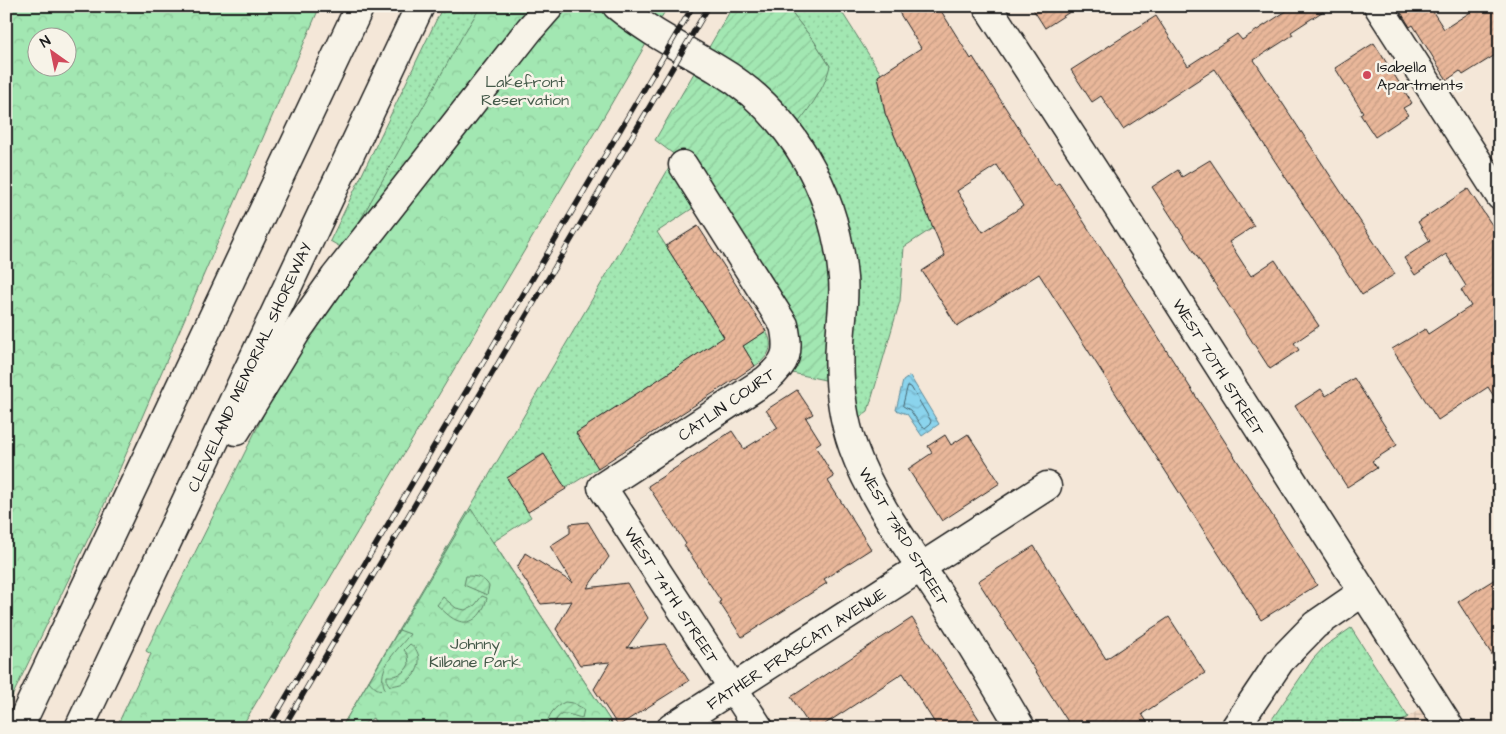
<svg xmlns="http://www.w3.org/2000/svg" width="1506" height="734" font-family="'Architects Daughter',sans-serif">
<defs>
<pattern id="industrial-grid" width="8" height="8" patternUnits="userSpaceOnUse" patternTransform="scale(1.25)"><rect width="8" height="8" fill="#f1d9c5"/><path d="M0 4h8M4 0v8" fill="none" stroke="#cebaa9"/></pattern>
<pattern id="grass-dots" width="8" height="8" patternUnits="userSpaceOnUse" patternTransform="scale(1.25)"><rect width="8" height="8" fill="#a2e7b2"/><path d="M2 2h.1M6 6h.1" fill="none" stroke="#8bc698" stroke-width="1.8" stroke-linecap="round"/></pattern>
<pattern id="forest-crowns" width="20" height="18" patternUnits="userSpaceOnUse" patternTransform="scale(1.25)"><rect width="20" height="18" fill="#a2e7b2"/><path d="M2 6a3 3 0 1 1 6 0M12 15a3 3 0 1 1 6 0" fill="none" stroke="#8bc698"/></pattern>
<pattern id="garden-furrows" width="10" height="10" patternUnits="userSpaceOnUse" patternTransform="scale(1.25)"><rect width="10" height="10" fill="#a2e7b2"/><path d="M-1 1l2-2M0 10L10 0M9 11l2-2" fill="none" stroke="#8bc698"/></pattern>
<pattern id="water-waves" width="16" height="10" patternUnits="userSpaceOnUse" patternTransform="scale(1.25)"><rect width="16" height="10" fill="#8bd4ed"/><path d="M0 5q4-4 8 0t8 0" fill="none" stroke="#77b5cb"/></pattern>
<pattern id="building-hatch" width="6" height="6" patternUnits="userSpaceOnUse" patternTransform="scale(1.25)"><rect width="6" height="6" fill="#e9b79a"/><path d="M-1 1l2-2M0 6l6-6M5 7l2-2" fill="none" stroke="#c79d84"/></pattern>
</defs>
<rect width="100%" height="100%" fill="#f4e7d8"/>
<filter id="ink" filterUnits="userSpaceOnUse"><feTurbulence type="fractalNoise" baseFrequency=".02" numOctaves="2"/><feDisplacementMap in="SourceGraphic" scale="10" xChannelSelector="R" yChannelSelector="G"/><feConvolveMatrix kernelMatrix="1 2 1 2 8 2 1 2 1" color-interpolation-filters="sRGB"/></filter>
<g filter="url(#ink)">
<!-- industrial -->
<polygon fill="url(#industrial-grid)" points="1433,701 1450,728 1391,728"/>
<!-- grass -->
<g fill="url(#grass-dots)" stroke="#5f8267">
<polygon points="443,6 534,6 344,249 330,241"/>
<polygon points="786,6 838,6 881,74 878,76 885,113 933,228 904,247 900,301 868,411 847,426 790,134 830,66 814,41"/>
<polygon points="676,156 705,200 657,232 724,337 576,433 598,468 566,488 561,481 559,482 544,454 536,458 537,460 507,478 531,517 493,542 615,728 379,728 373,718 357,728 341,728"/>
<path d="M766 331C775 346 769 357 755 366L743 346Z"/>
<polygon points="1351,628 1408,717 1392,728 1266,728 1313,659 1325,646"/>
</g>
<!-- forest -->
<g fill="url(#forest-crowns)" stroke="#5f8267" fill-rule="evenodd">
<path d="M6 6H320L101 512 6 709ZM38 38H68V68H38Z"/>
<polygon points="481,6 668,6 596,130 241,728 116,728 151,654 146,651 260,422 326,282 463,35"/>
<polygon points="471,509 615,728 379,728 373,718 357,728 341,728"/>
</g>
<!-- garden -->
<g fill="url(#garden-furrows)" stroke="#5f8267">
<path d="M733 6H786L814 41 830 66C824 92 806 112 790 134L820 185 839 383 778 370 787 349 676 156 655 140Z"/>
<path d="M466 576C476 576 484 577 489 586L487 595 464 585Z"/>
<path d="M482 596 487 598C484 612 473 628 456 620 449 617 443 610 437 605L443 597 456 608 465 610 475 605Z"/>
<path d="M399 630 410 634C399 649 375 668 385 689 377 691 374 687 369 681Z"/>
<path d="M410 644C423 652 421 670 410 679 404 684 397 685 390 686L387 682V676C397 677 405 673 409 664L408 655 404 650Z"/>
<path d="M565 702 573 703 584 709 582 718C568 715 559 707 553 728H546C548 715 554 707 565 702Z"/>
</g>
<!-- water -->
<polygon fill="url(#water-waves)" stroke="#5f8a99" points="910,376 939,424 922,436 907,414 896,410 903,381"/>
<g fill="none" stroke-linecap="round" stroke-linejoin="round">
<!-- shore -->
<polygon stroke="#486670" stroke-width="1" points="908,386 911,387 931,421 930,424 925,428 922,427 910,410 903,406"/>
</g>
<!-- building -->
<g fill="url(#building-hatch)" stroke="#1c1c1c" fill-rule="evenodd">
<path d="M895 6H938L971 59 973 57 1055 185 1059 183 1317 585 1261 620 1039 274 957 326 922 271 945 256 885 113 878 76 921 48ZM997 165 1023 206 983 232 957 191Z"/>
<polygon points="1031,6 1079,6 1045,28"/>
<polygon points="1294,6 1331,6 1291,32 1293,35 1254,60 1395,274 1362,295 1215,69 1123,129 1101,96 1092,102 1071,70 1156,16 1188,66 1237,34 1242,40"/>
<polygon points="1397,6 1442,6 1433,12 1444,29 1480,6 1500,6 1500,52 1463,75 1460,71 1447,80 1413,25 1410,27"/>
<polygon points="1374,43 1412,103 1403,108 1408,115 1375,137 1360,114 1363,112 1335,68"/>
<polygon points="1210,160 1254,226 1229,242 1251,276 1275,260 1319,326 1294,343 1299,350 1270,369 1152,187 1178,170 1182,177"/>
<polygon points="1468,189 1500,237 1500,406 1488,387 1438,420 1392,349 1425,329 1428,334 1471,306 1461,290 1466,286 1446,254 1415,275 1404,258 1430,241 1418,222"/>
<polygon points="698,226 766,331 743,346 755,366 598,468 576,433 724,337 666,246"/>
<polygon points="1354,378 1397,445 1372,461 1377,468 1347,487 1295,406 1321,389 1326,396"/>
<polygon points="797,390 813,414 806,418 821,442 815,446 834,477 828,481 871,549 824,579 827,583 742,637 719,602 721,601 684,545 686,544 648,486 732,431 744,449 778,428 766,410"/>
<polygon points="968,434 1000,483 942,521 908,469 932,453 928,446 945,435 951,445"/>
<polygon points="544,454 566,489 528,512 507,478"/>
<polygon points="588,522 609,557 587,588 627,583 648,618 627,648 665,644 689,681 618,726 594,689 610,662 580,665 556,629 572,601 541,604 517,568 525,553 573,583 550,546 570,533 570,524"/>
<polygon points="1034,546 1106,659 1169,617 1205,673 1142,714 1151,728 1072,728 978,581"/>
<polygon points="1500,576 1500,667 1458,602"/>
<polygon points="912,618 985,728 938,728 903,673 819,728 811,728 791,697"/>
</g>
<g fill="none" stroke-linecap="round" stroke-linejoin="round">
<!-- minor casing -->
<g stroke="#1c1c1c" stroke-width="31">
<g id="minor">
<path d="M617 6C649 32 682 48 717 69 792 113 836 193 843 278 845 299 841 322 840 343 838 378 841 413 853 447 872 500 910 550 941 597 969 640 995 684 1021 728"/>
<polyline points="987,6 1110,195 1450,728"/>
<polyline points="1378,6 1500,196"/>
<path d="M683 165 784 325C790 352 787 362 766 380L602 487 759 728"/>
<polyline points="671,728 1047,486"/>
<polyline points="1235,728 1280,661 1315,625 1363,592"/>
</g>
</g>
<!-- highway casing -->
<g stroke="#1c1c1c" stroke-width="31">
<g id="highway">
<polyline points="236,431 297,331 335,277 529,30 550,6"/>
<polyline points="19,728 360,6"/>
<polyline points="79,728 420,6"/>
</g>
</g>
<!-- minor -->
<use href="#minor" stroke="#f7f3e8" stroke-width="28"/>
<!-- highway -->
<use href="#highway" stroke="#f7f3e8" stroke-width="28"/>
<!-- rail casing -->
<g stroke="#1c1c1c" stroke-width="5.5">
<g id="rail">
<polyline points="268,728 693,6"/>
<polyline points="283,728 709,6"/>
</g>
</g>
<!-- rail -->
<use href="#rail" stroke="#f7f3e8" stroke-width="4" stroke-dasharray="11" stroke-linecap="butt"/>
</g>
</g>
<!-- markers -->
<circle fill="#d1495b" stroke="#f7f3e8" stroke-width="2" cx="1367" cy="75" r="5"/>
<g text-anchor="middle" stroke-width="5" stroke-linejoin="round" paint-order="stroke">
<!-- poi labels -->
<g font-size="16" fill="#1c1c1c" stroke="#f7f3e8" text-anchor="start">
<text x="1377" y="72">Isabella<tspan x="1377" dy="18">Apartments</tspan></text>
</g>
<!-- park labels -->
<g font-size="16" fill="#445949" stroke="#f7f3e8">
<text x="525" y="87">Lakefront<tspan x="525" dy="18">Reservation</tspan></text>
<text x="475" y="649">Johnny<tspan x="475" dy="18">Kilbane Park</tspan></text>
</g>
<!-- street labels -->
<g font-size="16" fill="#1c1c1c" stroke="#f7f3e8">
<text transform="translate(249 367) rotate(-65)" y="6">CLEVELAND MEMORIAL SHOREWAY</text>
<text transform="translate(1219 367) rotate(58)" y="6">WEST 70TH STREET</text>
<text transform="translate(726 404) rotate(-35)" y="6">CATLIN COURT</text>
<text transform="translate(904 536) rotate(59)" y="6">WEST 73RD STREET</text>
<text transform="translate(672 595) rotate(57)" y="6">WEST 74TH STREET</text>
<text transform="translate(796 648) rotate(-33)" y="6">FATHER FRASCATI AVENUE</text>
</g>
</g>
<!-- margin -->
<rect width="1506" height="734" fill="none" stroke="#f7f3e8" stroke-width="25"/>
<rect x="12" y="12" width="1481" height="709" fill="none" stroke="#1c1c1c" stroke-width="2" filter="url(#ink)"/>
<!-- north arrow -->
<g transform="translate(52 52) rotate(327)"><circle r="24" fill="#f7f3e8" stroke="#9f9d96"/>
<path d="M0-4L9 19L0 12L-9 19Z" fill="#d1495b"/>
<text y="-8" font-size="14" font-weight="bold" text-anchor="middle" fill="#1c1c1c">N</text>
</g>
</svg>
